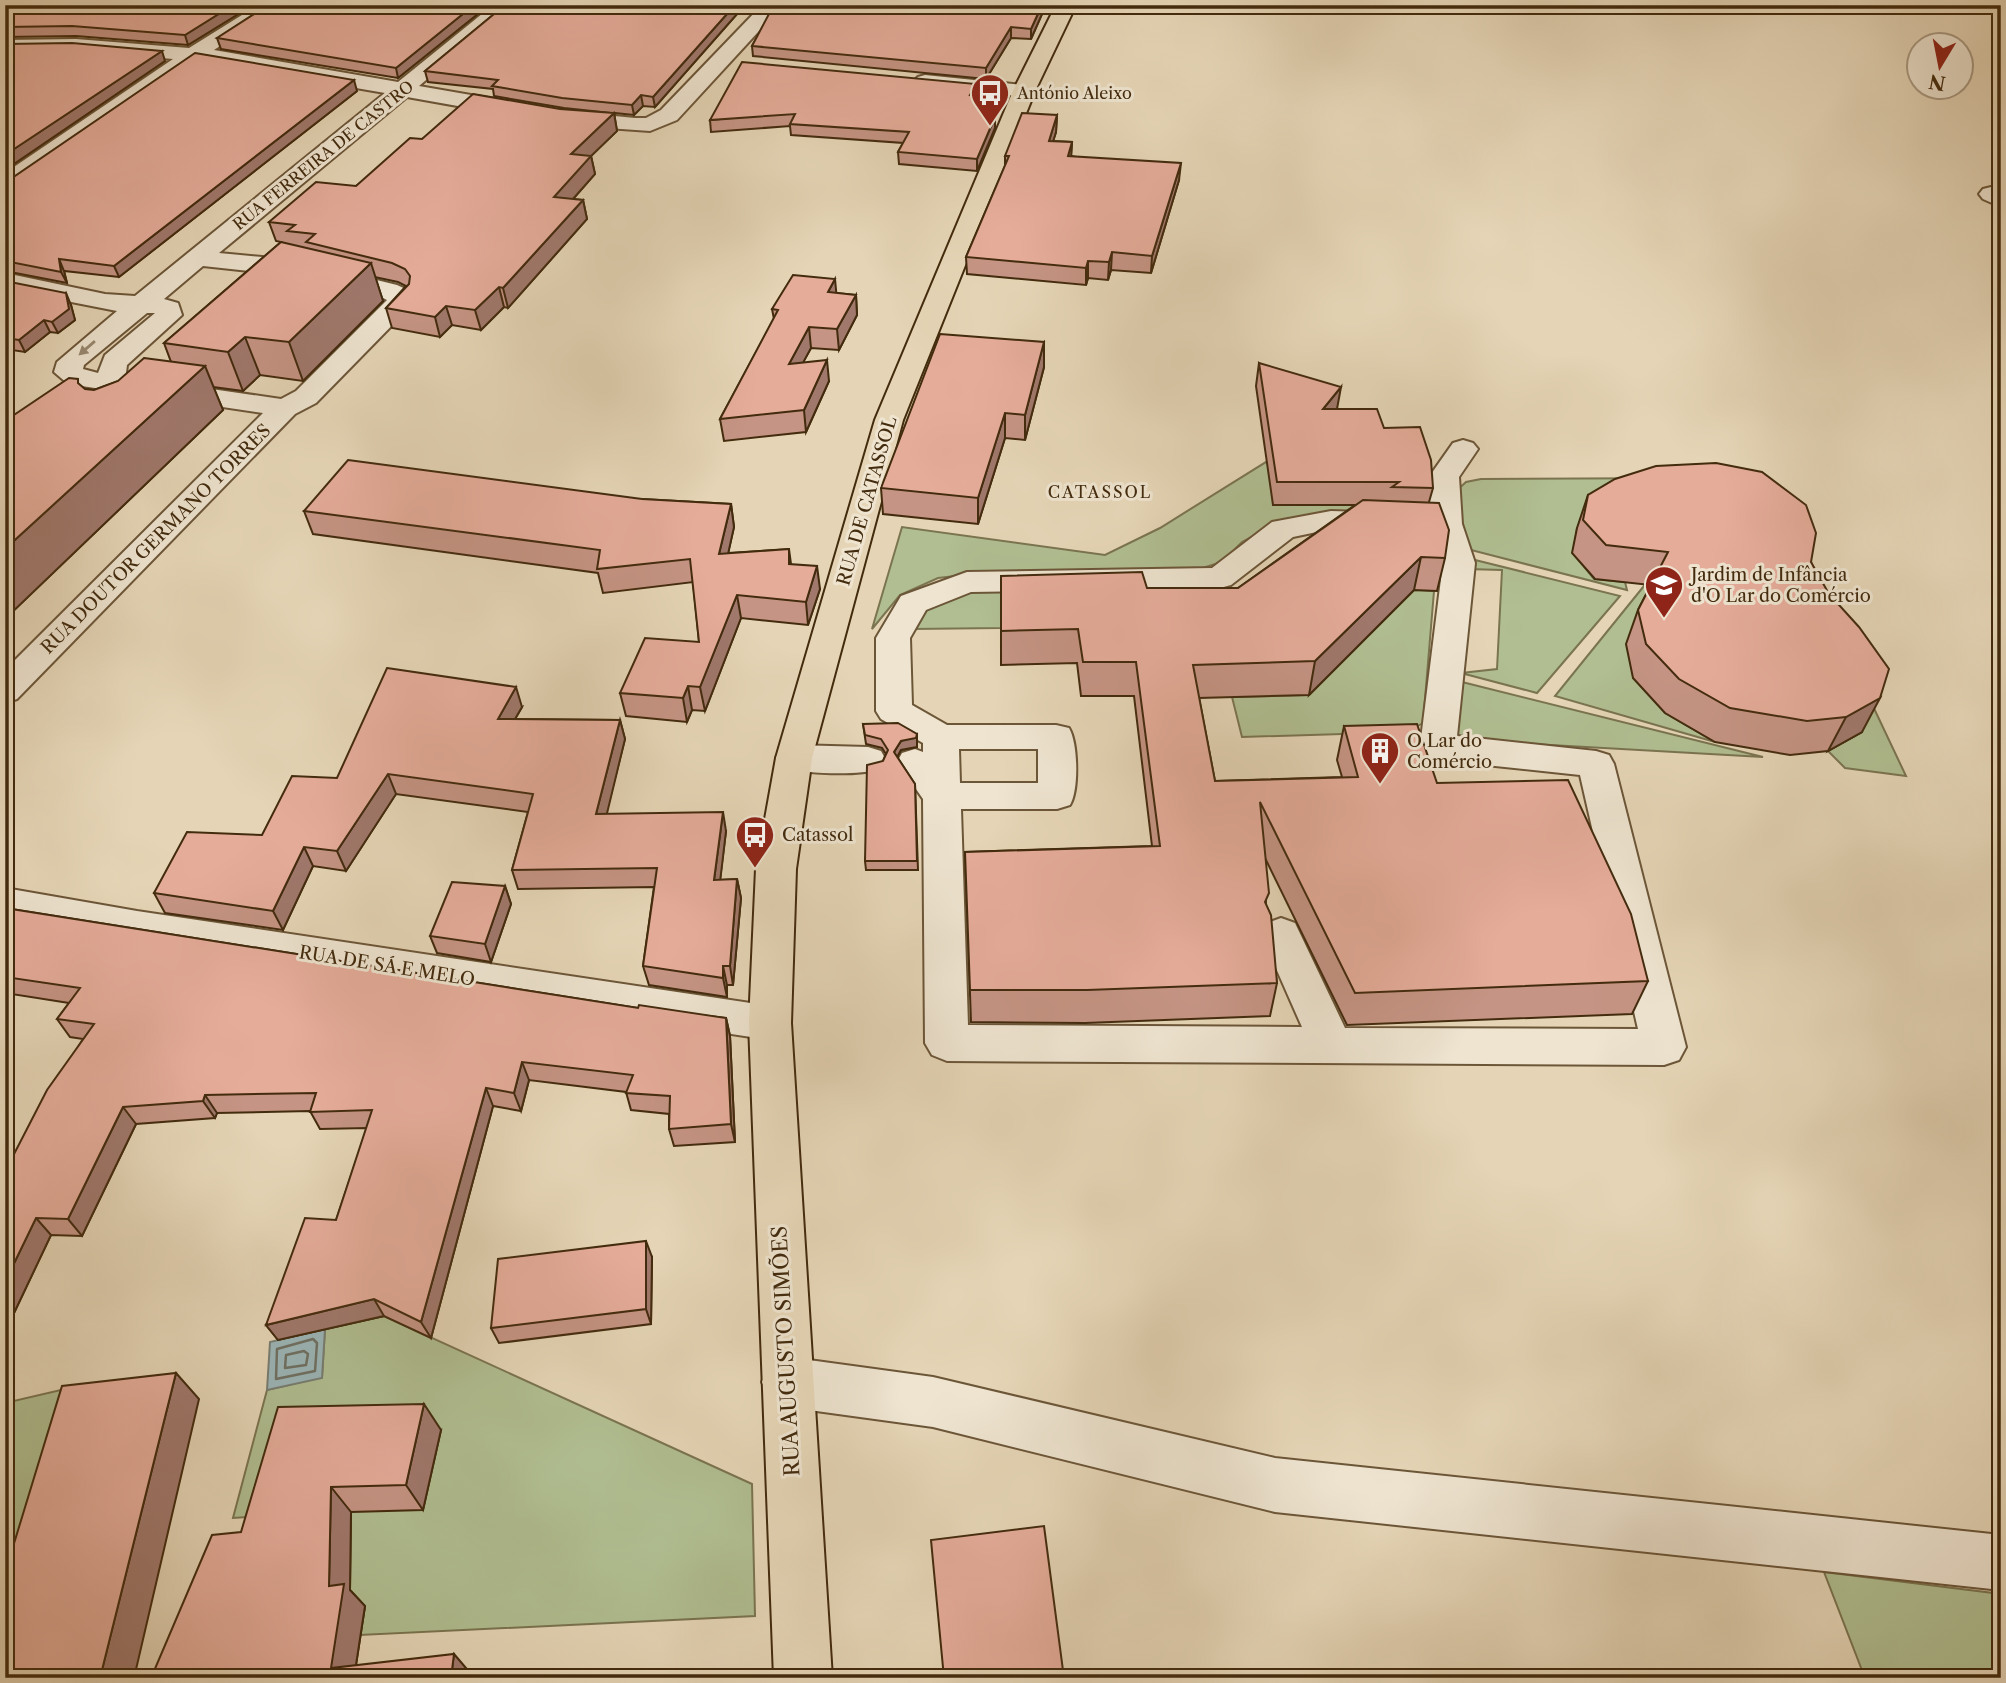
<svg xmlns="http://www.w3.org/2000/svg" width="2006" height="1683" font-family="'Libre Caslon Text',serif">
<rect width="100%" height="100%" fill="#e5d5b6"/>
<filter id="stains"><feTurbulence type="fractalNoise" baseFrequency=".00286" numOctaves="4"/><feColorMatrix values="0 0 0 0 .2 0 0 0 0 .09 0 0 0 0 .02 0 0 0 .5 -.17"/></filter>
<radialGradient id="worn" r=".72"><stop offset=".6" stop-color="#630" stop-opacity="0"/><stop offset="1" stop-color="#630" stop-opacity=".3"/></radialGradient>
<!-- green -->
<g fill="#b0be91" stroke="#7a7450" stroke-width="2">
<polygon points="1274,457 1433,505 1283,520 1242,542 1222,562 1196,570 973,574 938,578 900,595 872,629 902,527 1105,555 1160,528"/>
<polygon points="1692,478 1577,528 1573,553 1594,579 1625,582 1627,590 1467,549 1455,492 1466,482 1481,479"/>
<polygon points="1467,558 1620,596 1537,693 1461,673 1497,669 1502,570 1467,569"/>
<polygon points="1663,573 1633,678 1665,713 1715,742 1555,696 1652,576"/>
<path d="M988 587 1138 589 1001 628 913 629C928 598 957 593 988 587Z"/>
<polygon points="1414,590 1434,591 1423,723 1407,732 1242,737 1232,697 1309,695"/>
<polygon points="1462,682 1763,757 1482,741 1457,737 1451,725"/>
<polygon points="1871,702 1906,776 1845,768 1828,751 1862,732"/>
<polygon points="384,1316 752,1484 755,1616 360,1635 365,1607 262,1516 233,1518 267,1390 322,1377 325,1329"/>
<polygon points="82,1385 5,1648 5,1403"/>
<polygon points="1824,1572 2001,1594 2001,1678 1865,1678"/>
</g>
<!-- water -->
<polygon fill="#9bb6b8" stroke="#787e74" stroke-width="2" points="325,1329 322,1378 267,1390 270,1342"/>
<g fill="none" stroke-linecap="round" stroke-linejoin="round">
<!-- shore -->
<g stroke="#6f7063" stroke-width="2.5">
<polygon points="313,1339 317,1343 315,1371 276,1379 277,1349"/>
<polygon points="304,1351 308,1354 306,1365 285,1368 286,1355"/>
</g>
<!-- minor casing -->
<g stroke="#6c5638" stroke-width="4">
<g id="minor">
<path d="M258 5H282L214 50 398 82 493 5H515L419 86 564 111 635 118H646L661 110 762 5H783L677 120 650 131 564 125 407 97 219 253 295 260 397 285 410 291 414 297 408 309 316 403 295 414 17 699 5 703V670L263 413 68 384 54 372 57 362 117 311 5 289V273L105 294 135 296 385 93 198 61 13 189 5 191V173L173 59 76 51 5 52V40L76 39 189 48ZM203 266 295 276 379 296 387 300 296 391 281 399 136 378 126 373 127 365 182 315 178 303 164 299ZM147 313H155L105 355 98 373 83 369 84 365Z"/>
<polygon points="925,75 1024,85 1032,86 1035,91 1032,96 1024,97 918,85 914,81 918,77"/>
<polygon points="1991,187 2001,190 2001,207 1983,199 1979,194 1983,189"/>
<path d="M1463 440 1473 443 1478 449 1459 477 1462 524 1475 563 1457 736 1596 751 1609 755 1614 764 1686 1047 1679 1060 1664 1065 947 1061 932 1055 925 1043 923 799 897 762 902 753 915 749 923 752V743L881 719 876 711V638L901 596 967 572 1212 568 1272 522 1331 511 1430 514 1429 477 1453 443ZM1331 529 1433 533 1443 563 1420 747 1425 756 1438 760 1580 775 1638 1029 1345 1028 1295 923 1281 918 1267 923 1261 934 1302 1027 968 1025 961 809H1057L1070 805C1079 790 1078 743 1069 728L1056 725H947L912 705 910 638 926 610 971 592 1220 588 1231 585 1293 537ZM959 749H1038V783H960Z"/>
<path d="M794 745 868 747 881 751 886 760 881 769C856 776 806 774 781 767L776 758 781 749Z"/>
<polygon points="5,888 137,911 770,1006 785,1011 791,1023 785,1035 770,1040 137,943 5,918"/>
<polygon points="787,1357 933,1377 1275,1458 2001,1535 2001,1590 1275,1512 933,1427 787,1407 769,1399 762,1382 769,1365"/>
</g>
</g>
<!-- major casing -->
<g stroke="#432b0e" stroke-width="4">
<polygon id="major" points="1056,5 1076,5 1035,91 903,420 812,758 796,869 791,1023 832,1678 774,1678 749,1023 756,869 776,758 875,420 1013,91"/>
</g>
<!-- minor -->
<use href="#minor" fill="#eee4d0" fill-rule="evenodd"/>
<!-- major -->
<use href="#major" fill="#e5d5b6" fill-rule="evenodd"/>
</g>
<!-- wall -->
<g fill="#c59484" stroke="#432b0e" stroke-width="2">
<polygon points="5,5 253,5 188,45 76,36 5,37"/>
<polygon points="489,5 398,78 221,49 217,38"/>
<polygon points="505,5 745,5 655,107 643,106 634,115 614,113 617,131 591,156 595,174 573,199 583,200 587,219 508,308 504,307 481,330 452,325 440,337 392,328 386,308 406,286 398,282 375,277 383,301 303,381 260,375 243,391 213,387 223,410 5,619 5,421 82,387 85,389 94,390 171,362 164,343 281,242 276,241 269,222 356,186 422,139 560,109 611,113 564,108 494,96 493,89 428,82 425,71"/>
<polygon points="776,5 1046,5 1031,39 1011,38 986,79 753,56 752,46"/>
<polygon points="357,91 119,277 64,271 67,283 5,271 5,181"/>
<polygon points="976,95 997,97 997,108 993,117 995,117 995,128 977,171 899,164 898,152 903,143 791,135 790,126 711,132 710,120"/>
<polygon points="1057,115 1056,132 1053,141 1072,142 1071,156 1179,180 1151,273 1111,270 1108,280 1088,278 1086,285 967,274 966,257 1005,166 1005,156"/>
<polygon points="5,281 71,305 75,320 58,333 50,332 25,352 5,349"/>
<polygon points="836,293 856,295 857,315 839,350 811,348 803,362 829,381 806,432 724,441 720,419 774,319 772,309"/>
<polygon points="1044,342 1044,367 1025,440 1005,438 978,524 883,514 881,488"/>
<polygon points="1259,363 1337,409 1384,428 1433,488 1429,502 1445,558 1437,591 1414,590 1309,695 1199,698 1215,781 1342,777 1337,760 1344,726 1437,783 1648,981 1632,1014 1347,1025 1265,858 1266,905 1277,983 1270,1016 1085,1023 971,1022 965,852 1152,846 1134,696 1081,696 1077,663 1001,665 1001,576 1147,588 1238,588 1355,505 1273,505 1256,386"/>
<polygon points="1588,495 1811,562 1862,732 1828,751 1790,755 1715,742 1665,713 1633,678 1626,644 1638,610 1651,585 1595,579 1572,553 1577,528"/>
<polygon points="642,499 731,504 734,527 728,553 789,549 791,564 820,589 808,625 741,618 705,711 692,710 687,722 626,716 620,693 699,642 693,582 603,593 598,573 313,534 304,511"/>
<polygon points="522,707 515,719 620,720 625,739 606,814 726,831 720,880 737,879 741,898 733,985 727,985 727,997 649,985 643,966 654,887 518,889 512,870 528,812 396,794 346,871 313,866 283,930 165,913 154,893 262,835 337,778"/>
<polygon points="863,724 917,734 917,747 901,750 897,757 915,784 918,870 866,870 865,861 883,761 886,754 882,748 866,744"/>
<polygon points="505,886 511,904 491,962 437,953 430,936"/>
<polygon points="5,908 638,1008 726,1018 730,1036 735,1142 674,1146 669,1129 669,1114 631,1110 626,1092 529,1080 521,1111 493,1106 431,1338 384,1316 278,1340 266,1325 336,1220 367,1128 320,1129 310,1111 217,1113 215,1118 136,1124 82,1236 51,1235 5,1332 12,1158 83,1039 70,1037 57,1019 69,1003 5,993"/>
<polygon points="652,1257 651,1324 499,1343 491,1328"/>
<polygon points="441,1430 423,1510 351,1512 350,1590 365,1606 356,1665 472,1675 151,1678 241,1532"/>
</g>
<!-- shaded-wall -->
<g fill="#a0786c" stroke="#432b0e" stroke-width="2">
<polygon points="233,5 253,5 188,45 185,35"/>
<polygon points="474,5 489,5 398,78 396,68"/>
<polygon points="735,5 745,5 655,107 653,97"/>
<polygon points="1042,5 1046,5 1031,39 1031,29"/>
<polygon points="1011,27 1011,38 986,79 986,68"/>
<polygon points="162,51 165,61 5,170 5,155"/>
<polygon points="354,80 357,91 119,277 114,266"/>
<polygon points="976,84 976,95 970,95"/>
<polygon points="641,95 643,106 634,115 632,105"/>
<polygon points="997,97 997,108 988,128 988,116"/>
<polygon points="614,113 617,131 591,156 595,174 558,216 554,197 571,154"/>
<polygon points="1057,115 1056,132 1048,158 1049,141"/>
<polygon points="995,117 995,128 977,171 977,159"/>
<polygon points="1072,142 1071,159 1068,156"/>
<polygon points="1181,163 1179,180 1151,273 1152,256"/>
<polygon points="583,200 587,219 508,308 503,288"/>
<polygon points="1112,252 1111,270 1108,280 1109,262"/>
<polygon points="59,259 64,271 67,283 61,272"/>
<polygon points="1088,261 1088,278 1086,285 1086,268"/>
<polygon points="371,263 383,301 303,381 289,342"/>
<polygon points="835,279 837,300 828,292"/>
<polygon points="499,287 504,307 481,330 475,310"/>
<polygon points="66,293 71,305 75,320 58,333 52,322"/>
<polygon points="856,295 857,315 839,350 837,329"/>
<polygon points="446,306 452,325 440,337 435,317"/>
<polygon points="44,320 50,332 25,352 19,340"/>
<polygon points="809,327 811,348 791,385 789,364"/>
<polygon points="245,337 260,375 243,391 228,352"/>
<polygon points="1044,342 1044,367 1025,440 1025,415"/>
<polygon points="827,360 829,381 806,432 804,410"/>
<polygon points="205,366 223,410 5,619 5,549"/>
<polygon points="1341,387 1337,409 1323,409"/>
<polygon points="1005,413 1005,438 978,524 978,498"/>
<polygon points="731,504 734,527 723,577 719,554"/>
<polygon points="1421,557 1414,590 1309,695 1315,661"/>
<polygon points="817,566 820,589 808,625 806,602"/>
<polygon points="737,595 741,618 705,711 700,687"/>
<polygon points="688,686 692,710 687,722 683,698"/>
<polygon points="516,687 522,707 504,738 498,719"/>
<polygon points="1880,698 1862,732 1828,751 1846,717"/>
<polygon points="620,720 625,739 602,834 596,814"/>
<polygon points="917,734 917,747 901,750 895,761 894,752 901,741"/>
<polygon points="388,774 396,794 346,871 337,851"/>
<polygon points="723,812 726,831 718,899 714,880"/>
<polygon points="304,847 313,866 283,930 273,911"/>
<polygon points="737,879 741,898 733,985 730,966"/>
<polygon points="505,886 511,904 491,962 485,944"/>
<polygon points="723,966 727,985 727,997 723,978"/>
<polygon points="726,1018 730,1036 735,1142 731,1124"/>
<polygon points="522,1062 529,1080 521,1111 514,1093"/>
<polygon points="486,1088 493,1106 431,1338 421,1322"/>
<polygon points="205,1095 217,1113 215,1118 203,1101"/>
<polygon points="123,1107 136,1124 82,1236 68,1219"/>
<polygon points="36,1218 51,1235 5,1332 5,1282"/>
<polygon points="646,1241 652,1257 651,1324 646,1309"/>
<polygon points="374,1299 384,1316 278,1340 266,1325"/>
<polygon points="176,1373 199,1399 134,1678 100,1678"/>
<polygon points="424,1404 441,1430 423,1510 406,1485"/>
<polygon points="331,1487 351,1512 350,1590 365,1606 354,1678 331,1668 329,1586"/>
<polygon points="454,1654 472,1675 471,1678 451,1678"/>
</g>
<!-- building -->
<g fill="#e5ac9a" stroke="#432b0e" stroke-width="2">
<polygon points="5,5 233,5 185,35 72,26 5,27"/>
<polygon points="268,5 474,5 396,68 217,38"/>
<polygon points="505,5 735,5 653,97 641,95 632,105 562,98 492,86 498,80 425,71"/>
<polygon points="776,5 1042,5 1031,29 1011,27 986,68 752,46 770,12"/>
<polygon points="72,43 162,51 5,155 5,44"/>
<polygon points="195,53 354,80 114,266 59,259 61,272 5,261 5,181 9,180"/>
<polygon points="742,62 976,84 970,95 997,97 988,116 995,117 977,159 898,152 909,132 790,124 795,114 710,120"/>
<polygon points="473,94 560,109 614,113 571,154 591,156 554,197 583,200 503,288 499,287 475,310 446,306 435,317 386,308 409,284 410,276 405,269 392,263 306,242 315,234 287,231 295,225 269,222 316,182 356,186 410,138 422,139"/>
<polygon points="1022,113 1057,115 1049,141 1072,142 1068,156 1181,163 1152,256 1112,252 1109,262 1088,261 1086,268 966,257 1009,156 1005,156"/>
<polygon points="281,242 371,263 289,342 245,337 228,352 164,343"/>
<polygon points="793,275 835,279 828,292 856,295 837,329 809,327 789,364 827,360 804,410 720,419 778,310 772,309"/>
<polygon points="5,281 66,293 69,309 52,322 44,320 19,340 5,338"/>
<polygon points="940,334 1044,342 1025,415 1005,413 978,498 881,488"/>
<polygon points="144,358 205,366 5,549 5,421 69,378 78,379 78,383 85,389 94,390 118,381"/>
<polygon points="1259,363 1341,387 1323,409 1377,409 1384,428 1420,427 1431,460 1433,488 1392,487 1399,482 1277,482"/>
<polygon points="348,460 642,499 731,504 719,554 789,549 789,564 817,566 806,602 737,595 700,687 688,686 683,698 620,693 645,638 699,642 690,559 597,569 600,550 304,511"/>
<polygon points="1716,463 1762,472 1806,505 1816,533 1811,562 1829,594 1859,627 1889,669 1880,698 1846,717 1807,721 1730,708 1679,679 1646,644 1638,610 1668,552 1606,545 1583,520 1588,495 1615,479 1656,466"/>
<polygon points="1363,500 1439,503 1449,530 1445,558 1421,557 1315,661 1193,665 1215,781 1358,777 1344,726 1417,724 1437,783 1568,780 1631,914 1648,981 1355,993 1260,802 1269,893 1265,902 1271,915 1277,983 1087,990 970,990 965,852 1160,846 1136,662 1083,662 1078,629 1001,631 1001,576 1142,572 1147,588 1238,588"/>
<polygon points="387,668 516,687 498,719 620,720 596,814 723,812 714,880 737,879 730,966 723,966 723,978 643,966 657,868 512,870 533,794 388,774 337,851 304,847 273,911 154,893 187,832 262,835 292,776 337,778"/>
<polygon points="898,723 917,734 916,738 901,741 894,752 915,784 917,861 865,861 867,765 883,761 888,750 881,739 865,735 863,724"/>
<polygon points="452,882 505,886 485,944 430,936"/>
<polygon points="5,908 638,1008 639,1005 726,1018 731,1124 669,1129 670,1096 626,1093 633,1075 522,1062 514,1093 486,1088 421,1322 374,1299 266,1325 305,1218 336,1220 372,1110 310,1112 316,1093 205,1095 203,1101 123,1107 68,1219 36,1218 5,1282 5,1158 12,1158 47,1090 94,1024 57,1019 80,988 5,977"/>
<polygon points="646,1241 646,1309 491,1328 498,1259"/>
<polygon points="176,1373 100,1678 5,1678 5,1573 62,1386"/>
<polygon points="424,1404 406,1485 331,1487 329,1586 344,1584 331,1668 454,1654 451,1678 151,1678 212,1535 241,1532 278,1407"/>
<polygon points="1044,1526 1064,1678 944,1678 931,1540"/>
</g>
<!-- one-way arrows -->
<defs><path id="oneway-solid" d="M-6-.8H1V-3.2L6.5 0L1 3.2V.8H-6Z" transform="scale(1.75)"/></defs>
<use fill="#98886f" href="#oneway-solid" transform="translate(87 348) rotate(139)"/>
<!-- icons -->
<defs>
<g id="bus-pin" transform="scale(2.0125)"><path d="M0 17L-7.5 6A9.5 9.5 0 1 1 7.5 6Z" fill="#8f2418" stroke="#eee4d0"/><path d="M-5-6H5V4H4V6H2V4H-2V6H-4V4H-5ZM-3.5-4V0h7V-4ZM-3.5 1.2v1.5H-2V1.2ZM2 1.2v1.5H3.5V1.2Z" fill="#fff"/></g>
<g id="school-pin" transform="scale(2.0125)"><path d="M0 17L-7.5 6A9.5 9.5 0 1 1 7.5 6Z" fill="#8f2418" stroke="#eee4d0"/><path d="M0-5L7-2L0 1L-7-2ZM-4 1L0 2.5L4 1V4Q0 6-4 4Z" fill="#fff"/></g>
<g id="building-pin" transform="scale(2.0125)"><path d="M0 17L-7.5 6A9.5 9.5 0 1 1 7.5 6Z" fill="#8f2418" stroke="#eee4d0"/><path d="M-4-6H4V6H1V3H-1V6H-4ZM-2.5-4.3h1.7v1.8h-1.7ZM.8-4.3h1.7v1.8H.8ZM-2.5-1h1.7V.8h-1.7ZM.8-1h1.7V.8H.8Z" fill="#fff"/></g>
</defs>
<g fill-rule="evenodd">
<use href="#bus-pin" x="990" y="93"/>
<use href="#school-pin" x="1664" y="585"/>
<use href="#building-pin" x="1380" y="751"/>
<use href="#bus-pin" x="755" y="835"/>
</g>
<g text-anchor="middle" stroke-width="6" stroke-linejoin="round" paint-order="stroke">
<!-- far-poi labels -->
<g font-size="16" fill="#432b0e" stroke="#eee4d0" text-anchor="start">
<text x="1017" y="99">António Aleixo</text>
</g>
<!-- far-street labels -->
<g font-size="16" fill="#432b0e" stroke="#eee4d0">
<text transform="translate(323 155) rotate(-39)" y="6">RUA FERREIRA DE CASTRO</text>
</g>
<!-- far-neighbourhood labels -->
<g font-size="16" letter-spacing="2" fill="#432b0e" stroke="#eee4d0">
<text x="1100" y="498">CATASSOL</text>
</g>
<!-- street labels -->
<g font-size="18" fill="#432b0e" stroke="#eee4d0">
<text transform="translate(867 501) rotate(-74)" y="6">RUA DE CATASSOL</text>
<text transform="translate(156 539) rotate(-45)" y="6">RUA DOUTOR GERMANO TORRES</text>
<text transform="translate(387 966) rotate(9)" y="6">RUA DE SÁ E MELO</text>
</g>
<!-- poi labels -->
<g font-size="18" fill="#432b0e" stroke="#eee4d0" text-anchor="start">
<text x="1691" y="581">Jardim de Infância<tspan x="1691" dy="21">d'O Lar do Comércio</tspan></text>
<text x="1407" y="747">O Lar do<tspan x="1407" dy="21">Comércio</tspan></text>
<text x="782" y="841">Catassol</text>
</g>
<!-- near-street labels -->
<g font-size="21" fill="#432b0e" stroke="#eee4d0">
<text transform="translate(786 1351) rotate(-93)" y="7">RUA AUGUSTO SIMÕES</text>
</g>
</g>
<!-- margin -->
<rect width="2006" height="1683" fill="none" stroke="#e5d5b6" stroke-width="28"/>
<rect x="7" y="7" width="1992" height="1669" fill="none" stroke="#432b0e" stroke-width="3.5"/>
<rect x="14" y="14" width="1978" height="1655" fill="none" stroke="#432b0e" stroke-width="2"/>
<!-- north arrow -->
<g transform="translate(1940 66) rotate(190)"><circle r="33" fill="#eee4d0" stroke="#aa9a82" stroke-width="2"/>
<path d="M0-5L12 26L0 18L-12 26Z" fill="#8f2418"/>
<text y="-10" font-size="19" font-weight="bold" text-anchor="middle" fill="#432b0e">N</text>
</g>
<rect width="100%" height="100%" filter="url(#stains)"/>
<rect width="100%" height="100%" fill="url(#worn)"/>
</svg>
